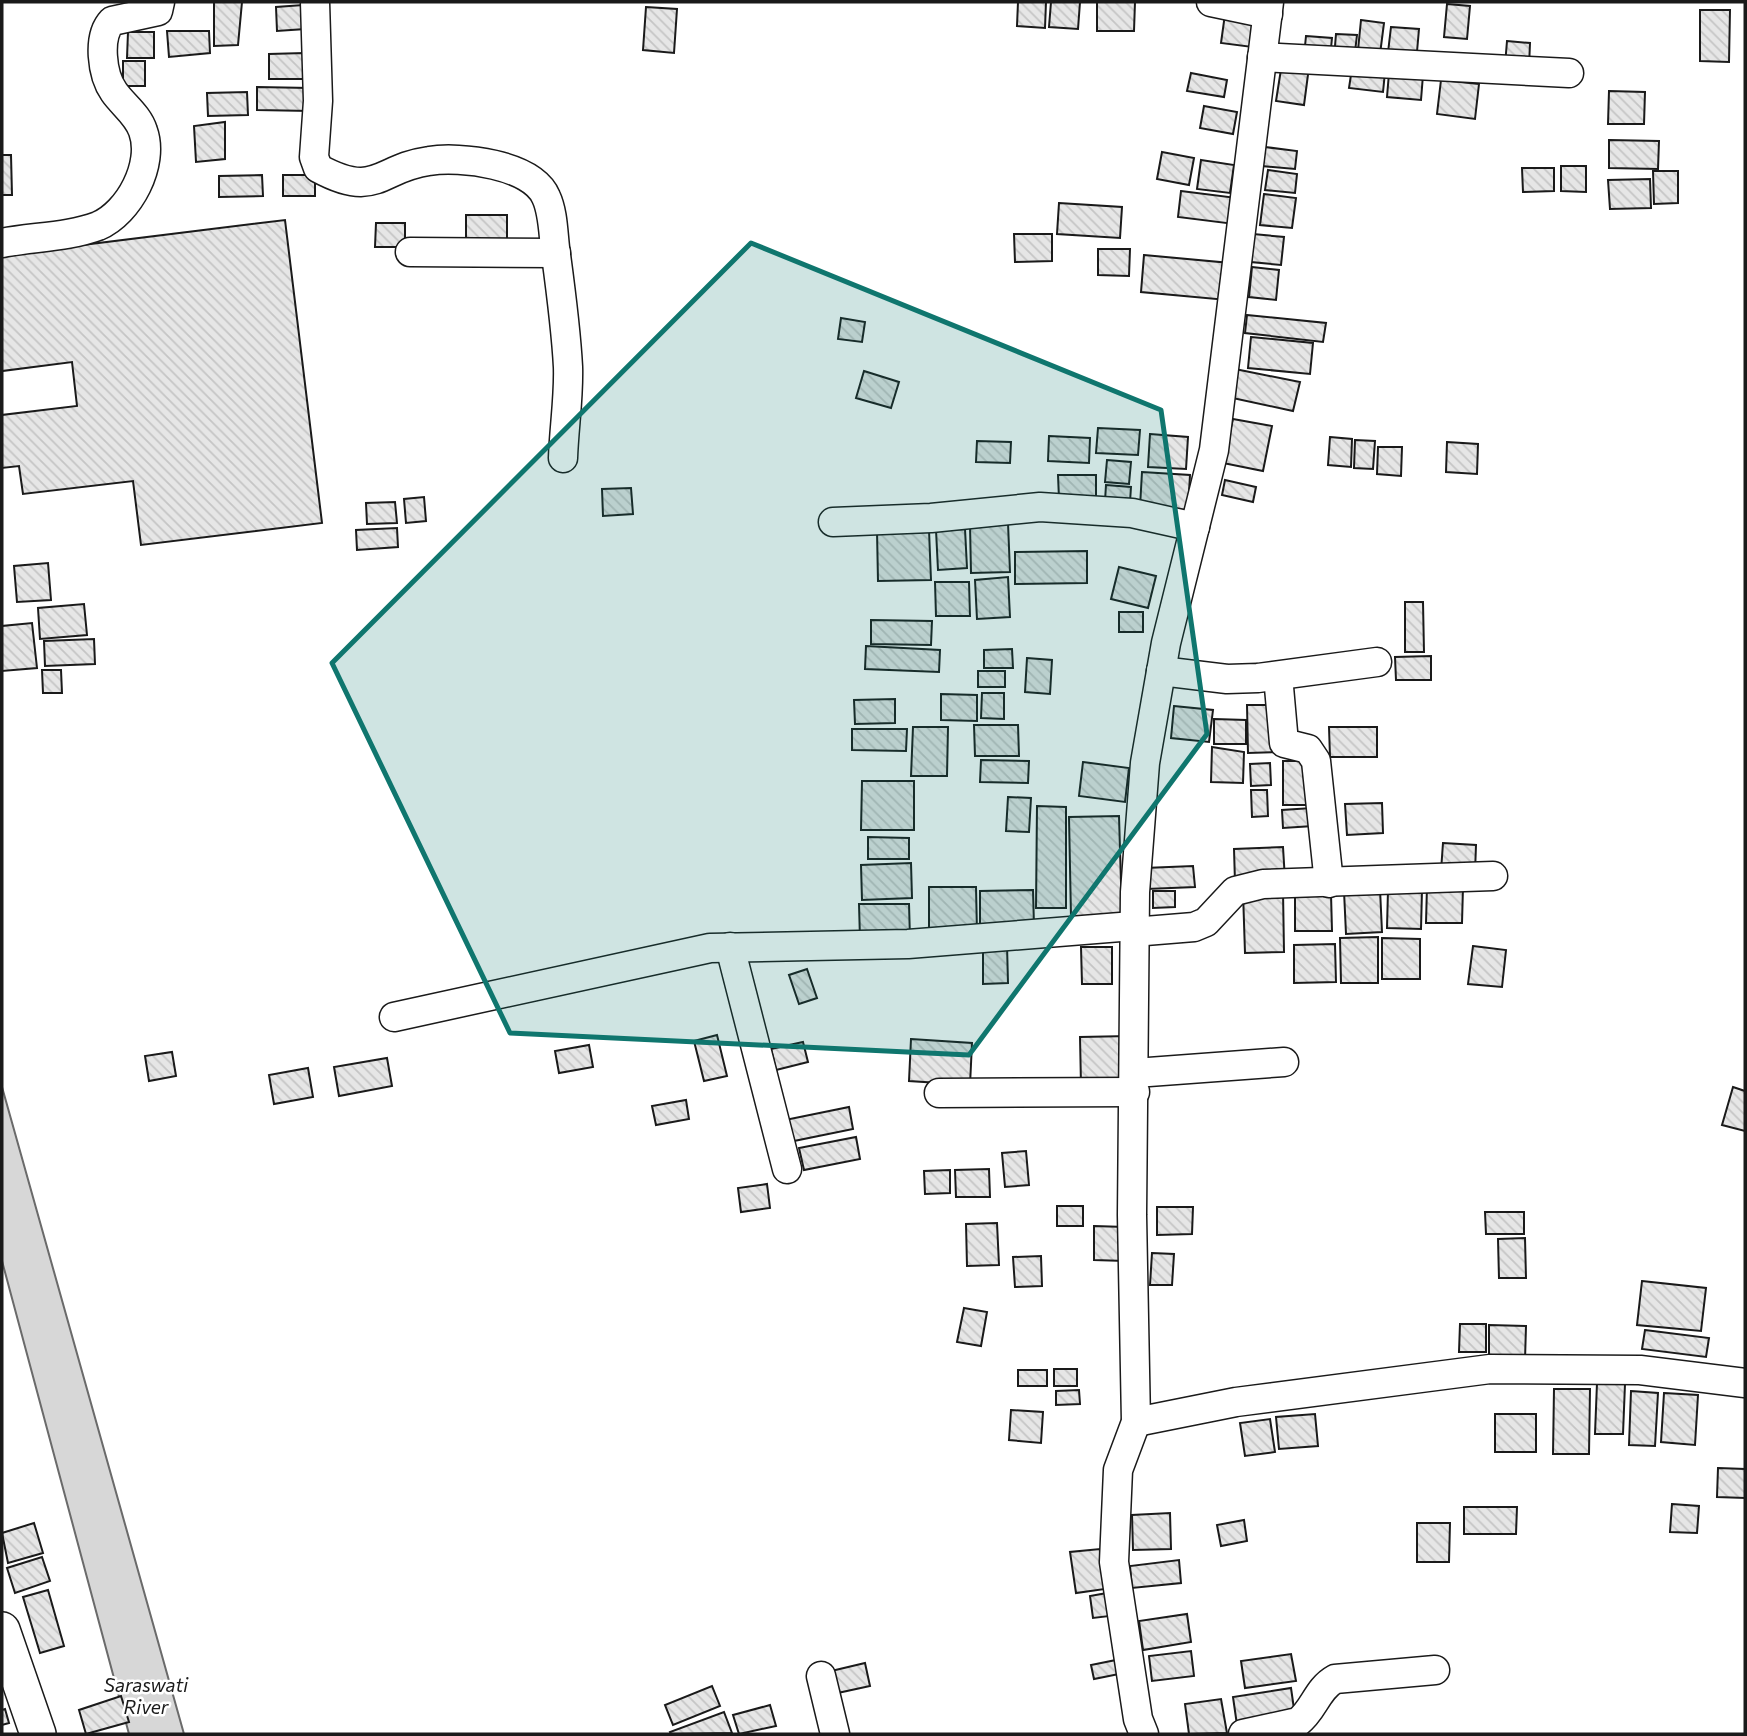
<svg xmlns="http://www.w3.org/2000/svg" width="1747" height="1736" font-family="Commissioner,sans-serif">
<defs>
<pattern id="building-back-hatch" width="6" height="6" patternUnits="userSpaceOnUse" patternTransform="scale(1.75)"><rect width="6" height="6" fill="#e6e6e6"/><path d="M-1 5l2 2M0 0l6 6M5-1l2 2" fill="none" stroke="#c5c5c5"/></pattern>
</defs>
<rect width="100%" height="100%" fill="#fff"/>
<!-- water -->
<polygon fill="#d7d7d7" stroke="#6a6a6a" stroke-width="2" points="2,1087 184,1734 129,1734 2,1261"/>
<!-- building -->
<g fill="url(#building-back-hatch)" stroke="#1a1a1a" stroke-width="2">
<polygon points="214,2 242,2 238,45 214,46"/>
<polygon points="1018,2 1046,2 1045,28 1017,26"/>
<polygon points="1051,2 1080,2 1078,29 1049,27"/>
<polygon points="1097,2 1135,2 1134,31 1097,31"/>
<polygon points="1447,4 1470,6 1467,39 1444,37"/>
<polygon points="303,5 305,29 277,31 276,7"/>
<polygon points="646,7 677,9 674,53 643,50"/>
<polygon points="1700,10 1730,10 1729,62 1700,61"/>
<polygon points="1225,14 1256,18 1252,47 1221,43"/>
<polygon points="1361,20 1384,23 1379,62 1357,60"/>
<polygon points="1391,27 1419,29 1416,63 1387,61"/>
<polygon points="167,31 209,31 210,53 169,57"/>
<polygon points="128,32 154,32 154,58 127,58"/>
<polygon points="1336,34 1357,35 1354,60 1334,58"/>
<polygon points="1306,36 1332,38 1330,58 1304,56"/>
<polygon points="1507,41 1530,43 1529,67 1505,65"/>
<polygon points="304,53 304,79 269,79 269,54"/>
<rect x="123" y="61" width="22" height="25"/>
<polygon points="1282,63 1309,67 1304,105 1276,101"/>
<polygon points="1352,68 1385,72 1383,92 1349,88"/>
<polygon points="1191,73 1227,80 1224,97 1187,91"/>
<polygon points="1389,73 1423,75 1421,100 1387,97"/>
<polygon points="1441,80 1479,84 1475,119 1437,114"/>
<polygon points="257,87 310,88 310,111 257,110"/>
<polygon points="1609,91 1645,92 1644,124 1608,124"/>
<polygon points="247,92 248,115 208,116 207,93"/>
<polygon points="1204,106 1237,112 1233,134 1200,128"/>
<polygon points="225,122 225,159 196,162 194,126"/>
<polygon points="1609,140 1659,141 1658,169 1609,168"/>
<polygon points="1265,147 1297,151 1295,169 1262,166"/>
<polygon points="1162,152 1194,158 1189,185 1157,179"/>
<polygon points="2,155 11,155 12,195 2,195"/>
<polygon points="1201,160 1234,165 1230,193 1197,189"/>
<polygon points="1561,166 1586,166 1586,192 1561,191"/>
<polygon points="1522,168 1554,168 1554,191 1523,192"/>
<polygon points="1268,170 1297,174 1295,193 1265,190"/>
<polygon points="1653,171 1678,171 1678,203 1654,204"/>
<polygon points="262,175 263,196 219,197 219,176"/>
<rect x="283" y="175" width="32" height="21"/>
<polygon points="1650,179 1651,208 1610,209 1608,180"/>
<polygon points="1181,191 1237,198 1234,224 1178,217"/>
<polygon points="1264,194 1296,198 1292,228 1260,225"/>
<polygon points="1059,203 1122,207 1120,238 1057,234"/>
<rect x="466" y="215" width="41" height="31"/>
<polygon points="285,220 322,523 141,545 133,481 23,494 19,466 2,468 2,415 77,406 72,362 2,371 2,255"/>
<polygon points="376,223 405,223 405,247 375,247"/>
<polygon points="1014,234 1052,234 1052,261 1015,262"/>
<polygon points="1253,234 1284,237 1281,265 1251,262"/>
<polygon points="1098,249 1130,249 1129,276 1098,275"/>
<polygon points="1144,255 1230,263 1227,300 1141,292"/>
<polygon points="1252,267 1279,270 1276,300 1249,297"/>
<polygon points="1247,315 1326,323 1323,342 1245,333"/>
<polygon points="841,318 865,322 862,342 838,339"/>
<polygon points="1251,337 1313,343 1310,374 1248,368"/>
<polygon points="1235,369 1300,382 1293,411 1228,397"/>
<polygon points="864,371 899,382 891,408 856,398"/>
<polygon points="1233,419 1272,426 1263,471 1223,463"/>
<polygon points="1098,428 1140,430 1138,455 1096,453"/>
<polygon points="1150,434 1188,437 1186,469 1148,467"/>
<polygon points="1049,436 1090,438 1089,463 1048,461"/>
<polygon points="1330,437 1352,439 1351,467 1328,465"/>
<polygon points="1355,440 1375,441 1373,469 1354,468"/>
<polygon points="977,441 1011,442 1010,463 976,462"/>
<polygon points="1447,442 1478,444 1477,474 1446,472"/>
<polygon points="1378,447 1402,447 1401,476 1377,474"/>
<polygon points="1107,460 1131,462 1129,484 1105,482"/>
<polygon points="1142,472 1190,475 1188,510 1140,507"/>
<polygon points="1058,475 1096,475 1096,499 1059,499"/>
<polygon points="1225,480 1256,487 1253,502 1222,495"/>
<polygon points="1106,485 1131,487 1130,502 1105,501"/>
<polygon points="631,488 633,514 603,516 602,489"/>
<polygon points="424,497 426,521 406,523 404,499"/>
<polygon points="395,502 397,523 367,524 366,503"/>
<polygon points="1008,523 1010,572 971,573 970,525"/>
<polygon points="397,528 398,547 357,550 356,530"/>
<polygon points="965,529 967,568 938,570 936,530"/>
<polygon points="929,530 931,580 878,581 877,531"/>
<polygon points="1087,551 1087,583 1015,584 1015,552"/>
<polygon points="48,563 51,600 17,602 14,566"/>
<polygon points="1119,567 1156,576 1148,608 1111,599"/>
<polygon points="1008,577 1010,617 977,619 975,580"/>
<polygon points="935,582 969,582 970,616 936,616"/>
<polygon points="1405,602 1423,602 1424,652 1405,652"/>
<polygon points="84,604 87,635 40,639 38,608"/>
<rect x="1119" y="612" width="24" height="20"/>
<polygon points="871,620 932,621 931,645 871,644"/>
<polygon points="32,623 37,668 2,671 2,626"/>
<polygon points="94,639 95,664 45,666 44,641"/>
<polygon points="866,646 940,650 939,672 865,669"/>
<polygon points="1012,649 1013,668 984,668 984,650"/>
<polygon points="1431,656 1431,680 1396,680 1395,657"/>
<polygon points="1027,658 1052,660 1050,694 1025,692"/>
<polygon points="42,670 61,670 62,693 43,693"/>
<rect x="978" y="671" width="27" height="16"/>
<polygon points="982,693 1004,693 1004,719 981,718"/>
<polygon points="941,694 977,695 977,721 941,720"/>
<polygon points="895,699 895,723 855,724 854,700"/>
<polygon points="1247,705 1278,705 1279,752 1248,753"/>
<polygon points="1174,706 1213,710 1209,742 1171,738"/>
<polygon points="1214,719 1246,720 1246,744 1214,744"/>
<polygon points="974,725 1018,725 1019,756 975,756"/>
<polygon points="913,727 948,727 947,776 911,776"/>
<polygon points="1329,727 1377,727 1377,757 1330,757"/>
<polygon points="852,729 907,729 906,751 852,750"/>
<polygon points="1212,747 1244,752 1243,783 1211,782"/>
<polygon points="981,760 1029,761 1028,783 980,782"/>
<rect x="1283" y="761" width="25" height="44"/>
<polygon points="1083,762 1129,768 1125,802 1079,796"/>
<polygon points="1270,763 1271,785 1251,786 1250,764"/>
<polygon points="862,781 914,781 914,830 861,830"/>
<polygon points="1251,790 1267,790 1268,816 1252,817"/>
<polygon points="1008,797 1031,798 1029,832 1006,831"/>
<polygon points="1382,803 1383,833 1347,835 1345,804"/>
<polygon points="1037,806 1066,807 1066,908 1036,908"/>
<polygon points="1312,808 1313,826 1283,828 1282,810"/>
<polygon points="1119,816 1122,916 1071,917 1069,817"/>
<polygon points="868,837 909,838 909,859 868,859"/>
<polygon points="1443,843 1476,845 1475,873 1441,871"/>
<polygon points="1283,847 1285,880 1235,882 1234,849"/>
<polygon points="911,863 912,898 862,900 861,865"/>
<polygon points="1193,866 1195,887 1147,889 1145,868"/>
<polygon points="1427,886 1463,887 1462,923 1426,923"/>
<polygon points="929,887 976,887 977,932 929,933"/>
<polygon points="1380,889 1382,932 1346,934 1344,891"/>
<polygon points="1033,890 1034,926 980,927 980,891"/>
<polygon points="1388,890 1422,890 1421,929 1387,928"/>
<polygon points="1153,891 1175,891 1175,907 1153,908"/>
<polygon points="1283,891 1284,952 1245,953 1243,892"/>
<polygon points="1331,894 1332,931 1295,931 1295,895"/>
<polygon points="859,904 909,904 910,938 860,939"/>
<polygon points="1378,937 1378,983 1341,983 1340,938"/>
<polygon points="1382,938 1420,939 1420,979 1382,979"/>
<polygon points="1335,944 1336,982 1294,983 1294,945"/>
<polygon points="983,945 1007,945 1008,983 983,984"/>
<polygon points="1473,946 1506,950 1502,987 1468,984"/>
<polygon points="1081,947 1112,947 1112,984 1082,984"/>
<polygon points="807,969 817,998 799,1004 789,975"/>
<polygon points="717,1035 727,1076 704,1081 694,1041"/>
<polygon points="1129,1036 1130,1084 1081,1085 1080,1037"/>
<polygon points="911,1039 972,1043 970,1085 909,1081"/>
<polygon points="803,1042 808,1062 776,1070 771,1049"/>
<polygon points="589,1045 593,1067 559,1073 555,1051"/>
<polygon points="172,1052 176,1076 149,1081 145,1056"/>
<polygon points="387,1058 392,1086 339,1096 334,1067"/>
<polygon points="308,1068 313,1097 274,1104 269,1075"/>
<polygon points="1733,1087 1745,1091 1745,1131 1722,1125"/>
<polygon points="686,1100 689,1119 656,1125 652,1106"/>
<polygon points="849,1107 853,1129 789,1142 785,1120"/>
<polygon points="856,1137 860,1159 804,1170 799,1148"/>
<polygon points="1026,1151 1029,1185 1005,1187 1002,1153"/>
<polygon points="989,1169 990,1197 956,1197 955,1170"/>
<polygon points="950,1170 950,1193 925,1194 924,1171"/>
<polygon points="767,1184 770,1208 741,1212 738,1188"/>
<rect x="1057" y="1206" width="26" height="20"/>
<polygon points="1157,1207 1193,1207 1192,1234 1157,1235"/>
<polygon points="1485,1212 1524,1212 1524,1234 1486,1234"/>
<polygon points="997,1223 999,1265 967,1266 966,1224"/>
<polygon points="1094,1226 1125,1227 1125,1261 1094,1260"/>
<polygon points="1525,1238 1526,1278 1499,1278 1498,1239"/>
<polygon points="1152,1253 1174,1254 1172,1285 1150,1285"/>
<polygon points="1041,1256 1042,1286 1015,1287 1013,1257"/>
<polygon points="1642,1281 1706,1288 1701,1331 1637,1325"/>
<polygon points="964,1308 987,1312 981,1346 957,1342"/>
<polygon points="1460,1324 1486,1324 1486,1352 1459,1352"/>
<polygon points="1489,1325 1526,1326 1525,1360 1489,1359"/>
<polygon points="1645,1330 1709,1338 1706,1357 1642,1349"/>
<rect x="1054" y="1369" width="23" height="17"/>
<rect x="1018" y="1370" width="29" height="16"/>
<polygon points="1597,1383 1625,1384 1623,1434 1595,1434"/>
<polygon points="1554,1389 1590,1389 1589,1454 1553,1454"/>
<polygon points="1079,1390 1080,1404 1056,1405 1056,1391"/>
<polygon points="1631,1391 1658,1393 1655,1446 1629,1445"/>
<polygon points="1664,1393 1698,1395 1695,1445 1661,1442"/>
<polygon points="1011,1410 1043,1412 1041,1443 1009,1440"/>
<polygon points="1315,1414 1318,1446 1279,1449 1276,1417"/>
<rect x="1495" y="1414" width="41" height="38"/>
<polygon points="1270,1419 1275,1452 1245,1456 1240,1423"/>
<polygon points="1718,1468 1745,1469 1745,1498 1717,1497"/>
<polygon points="1672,1504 1699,1506 1697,1533 1670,1532"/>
<polygon points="1464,1507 1517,1507 1516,1534 1464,1534"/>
<polygon points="1170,1513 1171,1549 1133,1550 1132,1515"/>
<polygon points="1244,1520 1247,1541 1221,1546 1217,1525"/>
<polygon points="34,1523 43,1553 8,1563 2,1533"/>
<polygon points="1417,1523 1450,1523 1449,1562 1417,1562"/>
<polygon points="1100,1549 1105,1589 1076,1593 1070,1552"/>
<polygon points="42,1557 50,1581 15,1593 7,1568"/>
<polygon points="1179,1560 1181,1583 1132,1588 1130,1566"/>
<polygon points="48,1590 64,1646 40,1653 23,1597"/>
<polygon points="1107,1593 1110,1616 1093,1618 1090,1596"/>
<polygon points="1187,1614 1191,1642 1143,1650 1139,1621"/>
<polygon points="1191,1651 1194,1676 1152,1681 1149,1656"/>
<polygon points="1291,1654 1296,1681 1245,1688 1241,1661"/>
<polygon points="1116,1660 1119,1674 1094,1679 1091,1665"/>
<polygon points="865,1663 870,1686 833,1694 827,1672"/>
<polygon points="712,1686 720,1706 673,1725 665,1705"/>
<polygon points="1291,1688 1295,1716 1237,1725 1233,1697"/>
<polygon points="121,1696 129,1722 86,1734 79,1710"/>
<polygon points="1221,1699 1227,1733 1189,1734 1185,1704"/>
<polygon points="770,1705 776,1726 739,1734 733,1715"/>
<polygon points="5,1709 9,1723 2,1725 2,1710"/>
<polygon points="724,1712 732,1733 671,1734 670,1732"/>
</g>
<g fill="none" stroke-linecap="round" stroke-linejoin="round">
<!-- minor casing -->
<g stroke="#1a1a1a" stroke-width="31">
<g id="minor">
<path d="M315 2 318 101 314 157 318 168C377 200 378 168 429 161 460 156 532 164 546 197 554 214 553 237 556 255 561 292 566 329 568 367 569 397 564 428 563 458"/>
<polyline points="1211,2 1268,14"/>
<polyline points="1262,57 1569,73"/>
<path d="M2 243C32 237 69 237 98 226 129 213 155 164 143 131 138 115 123 105 114 92 102 75 97 37 112 21L158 11 160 2"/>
<polyline points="410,252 556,253"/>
<polyline points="833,522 931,518 1040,507 1132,513 1195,527"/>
<polyline points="1161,671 1227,679 1258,678 1377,662"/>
<polyline points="1278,676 1284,743 1308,749 1316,761 1329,883"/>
<polyline points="1133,932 1194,927 1206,922 1235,891 1263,884 1493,876"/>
<polyline points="730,947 787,1169"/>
<polyline points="394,1017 710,948 908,944 1133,926"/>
<polyline points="1135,1073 1284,1062"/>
<polyline points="939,1093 1135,1092"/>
<polyline points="1136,1422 1236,1402 1490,1369 1640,1370 1745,1383"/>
<polyline points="821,1676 835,1734"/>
<polyline points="1144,1734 1138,1719 1114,1562 1118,1470 1136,1422 1132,1215 1135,892 1145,763 1166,643 1214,450 1269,2"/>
<path d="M1243 1734 1298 1722C1314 1710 1317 1689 1335 1679L1435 1670"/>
</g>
</g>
<!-- major casing -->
<g stroke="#1a1a1a" stroke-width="38">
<polyline id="major" points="2,1630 38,1734"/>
</g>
<!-- minor -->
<use href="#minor" stroke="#fff" stroke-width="28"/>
<!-- major -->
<use href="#major" stroke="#fff" stroke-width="35"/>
</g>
<!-- marked area -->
<path fill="#0f766e" fill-opacity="0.2" stroke="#0f766e" stroke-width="5" stroke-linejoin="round" d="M751 243 1161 410 1207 734 969 1055 510 1033 332 663Z"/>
<g text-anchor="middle" stroke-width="5" stroke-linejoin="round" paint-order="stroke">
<!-- water labels -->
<g font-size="19" font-style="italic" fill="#1a1a1a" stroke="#fff">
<text x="146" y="1692">Saraswati<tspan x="146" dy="22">River</tspan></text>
</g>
</g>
<!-- border -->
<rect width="1747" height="1736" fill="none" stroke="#1a1a1a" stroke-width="7"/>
</svg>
